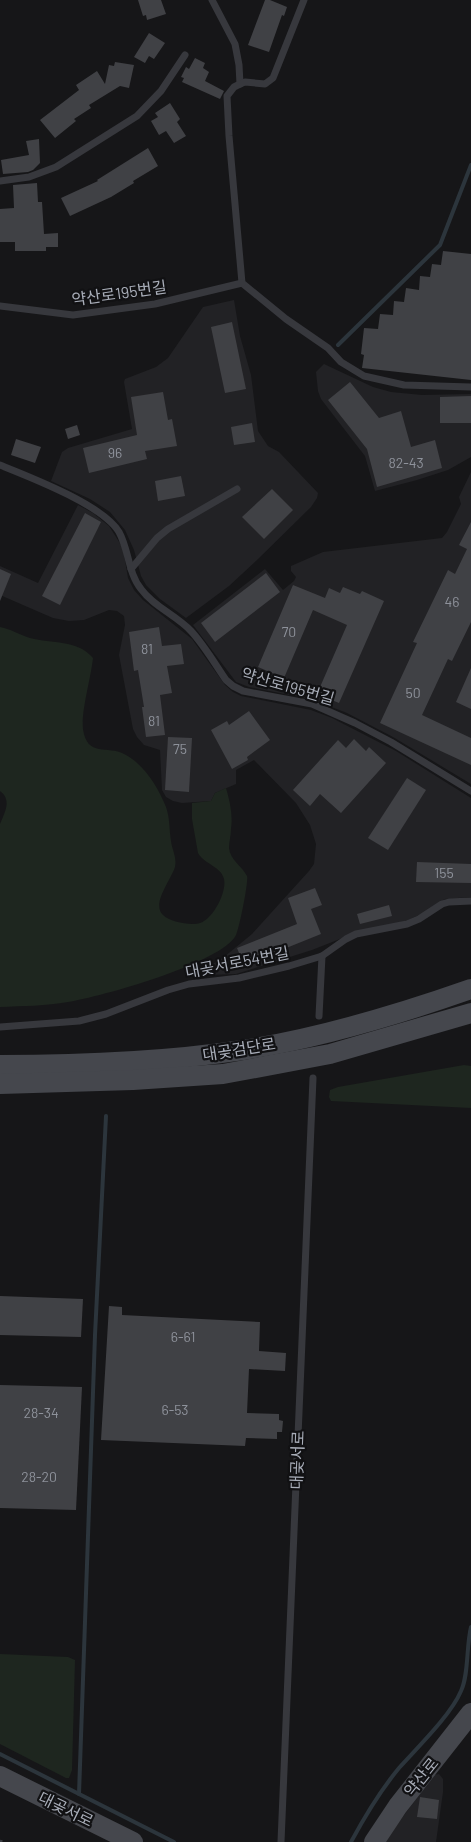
<svg xmlns="http://www.w3.org/2000/svg" width="471" height="1842" font-family="Barlow,'Noto Sans KR',sans-serif">
<rect width="100%" height="100%" fill="#161618"/>
<!-- built -->
<g fill="#222225">
<polygon points="234,300 240,336 251,375 258,431 268,446 279,452 318,493 317,498 311,507 257,560 229,586 186,618 160,599 146,585 141,576 134,550 125,530 110,512 90,499 51,481 62,452 68,448 132,429 124,382 125,379 156,367 168,358 203,307"/>
<polygon points="324,364 373,387 391,392 422,395 471,394 471,457 448,470 417,480 375,491 365,456 321,399 318,391 316,372"/>
<polygon points="471,472 471,784 393,737 347,713 311,699 249,687 236,682 193,625 265,569 283,590 294,581 296,577 291,571 291,566 323,552 442,538 447,532 461,504 459,497"/>
<polygon points="78,505 93,513 109,526 123,548 128,578 134,590 143,600 192,639 225,685 233,692 241,696 311,710 332,718 396,751 471,798 471,897 445,899 426,912 408,920 388,926 360,931 312,950 236,974 207,975 208,967 224,957 252,934 309,871 314,864 316,844 310,825 296,803 254,760 236,770 236,784 215,793 211,801 182,803 173,801 166,797 162,790 160,750 144,745 137,737 133,729 119,655 125,625 124,616 117,611 109,610 84,620 69,621 53,618 0,595 0,566 38,583"/>
<polygon points="439,1774 443,1779 443,1792 436,1842 384,1842 434,1775"/>
</g>
<!-- green -->
<g fill="#1e261f">
<path d="M0 627C11 629 20 635 30 638 52 644 77 639 93 658 91 678 81 711 83 729 87 758 108 745 124 754 144 764 158 787 166 807 170 818 169 829 171 841 172 850 177 857 175 867 171 880 151 904 163 915 170 922 191 926 200 923 213 919 227 892 224 879 221 866 205 865 198 853L192 819V803L211 801 215 793 226 788C230 802 233 815 231 829 231 835 229 842 229 848 230 860 242 866 247 876 249 880 239 930 236 935 222 963 100 997 68 1002 46 1006 23 1006 0 1007V824C5 812 12 800 0 791Z"/>
<polygon points="464,1065 471,1066 471,1108 331,1101 329,1097 330,1090 338,1087"/>
<polygon points="0,1654 68,1657 75,1660 72,1770 69,1778 66,1778 0,1744"/>
</g>
<g fill="none" stroke-linecap="round" stroke-linejoin="round">
<!-- stream -->
<g stroke="#2c353c" stroke-width="4">
<polyline points="338,345 440,245 471,165"/>
<polyline points="0,1754 174,1842"/>
<polyline points="79,1794 95,1335 106,1116"/>
<path d="M351 1842C365 1816 380 1791 399 1768 417 1748 451 1715 461 1691 469 1674 466 1647 471 1627"/>
</g>
</g>
<!-- building -->
<g fill="#404145">
<polygon points="138,0 161,0 166,14 147,20 146,15 143,16"/>
<polygon points="265,0 270,0 287,7 284,16 282,15 269,52 248,45"/>
<polygon points="149,33 165,43 154,59 149,56 145,63 134,57"/>
<polygon points="195,58 205,63 203,68 209,72 205,81 224,91 220,99 182,82 184,78 181,77 186,67 189,69"/>
<polygon points="115,62 134,65 129,88 120,86 89,105 91,108 74,119 76,121 55,138 40,120 79,90 76,85 97,71 105,84 109,65 114,66"/>
<polygon points="170,103 180,119 177,122 186,136 174,143 166,131 159,135 151,121 158,117 155,113"/>
<polygon points="39,139 40,163 33,170 28,172 3,174 1,160 29,155 26,141"/>
<polygon points="148,148 158,166 133,181 134,183 111,197 70,216 61,198 98,181 97,180"/>
<polygon points="37,183 38,202 42,202 44,234 58,233 58,247 46,247 46,251 15,251 15,242 0,242 0,209 14,208 13,185"/>
<polygon points="443,251 471,254 471,380 362,368 364,355 361,354 364,328 378,329 380,314 393,315 394,301 404,302 406,288 419,290 420,276 430,277 432,264 441,265"/>
<polygon points="232,322 246,389 225,393 211,327"/>
<polygon points="350,382 379,418 401,411 411,447 435,440 442,468 377,487 367,449 328,400"/>
<polygon points="163,392 168,420 172,419 177,446 145,451 147,459 89,473 83,448 137,435 131,397"/>
<polygon points="471,396 471,423 440,423 440,397"/>
<polygon points="252,423 255,442 234,445 231,427"/>
<polygon points="77,425 80,435 68,439 65,429"/>
<polygon points="16,439 41,447 35,463 11,455"/>
<polygon points="181,476 185,496 158,501 155,481"/>
<polygon points="272,489 293,510 264,539 242,517"/>
<polygon points="85,513 101,522 60,605 42,596"/>
<polygon points="471,522 471,622 452,661 448,659 422,715 471,738 471,765 380,723 417,643 413,642 448,570 455,574 467,549 459,545"/>
<polygon points="0,569 11,574 0,601"/>
<polygon points="266,573 280,592 215,642 201,623"/>
<polygon points="293,585 325,598 329,588 340,593 343,587 360,594 362,591 384,601 339,703 317,694 347,625 313,610 284,678 258,667"/>
<polygon points="159,627 162,646 181,644 184,664 167,666 172,693 160,695 165,735 146,737 142,707 144,707 138,670 134,671 129,632"/>
<polygon points="471,668 471,709 456,702"/>
<polygon points="249,711 270,740 247,757 248,760 232,769 211,730 227,721 229,725"/>
<polygon points="168,737 192,738 189,792 165,790"/>
<polygon points="354,739 366,751 369,747 386,763 341,813 320,794 310,806 293,790 338,740 346,748"/>
<polygon points="407,778 426,790 388,850 368,838"/>
<polygon points="417,862 471,864 471,883 416,882"/>
<polygon points="315,888 322,905 311,909 321,934 244,965 237,948 297,924 288,898"/>
<polygon points="389,905 392,916 360,924 357,914"/>
<polygon points="0,1296 83,1299 81,1337 0,1335"/>
<polygon points="109,1306 122,1307 122,1315 260,1322 259,1351 286,1353 285,1371 249,1369 247,1413 279,1414 279,1420 283,1421 282,1432 277,1432 277,1439 246,1438 245,1446 101,1440"/>
<polygon points="0,1385 82,1387 76,1510 0,1508"/>
<polygon points="420,1797 439,1800 437,1819 417,1817"/>
</g>
<g fill="none" stroke-linecap="round" stroke-linejoin="round">
<!-- path -->
<polyline stroke="#3d3f44" stroke-width="2.5" stroke-dasharray="2.5 4" stroke-linecap="butt" points="0,1841 5,1842"/>
<!-- lane -->
<g stroke="#37383d" stroke-width="7">
<polyline points="212,0 235,44 239,65 240,84"/>
<polyline points="304,0 273,78 265,84 245,82 240,84 234,87 227,96 229,136 242,283 286,319 328,348 341,362 364,376 404,385 471,387"/>
<polyline points="0,181 29,177 56,167 137,116 161,91 185,55"/>
<polyline points="0,306 73,315 155,304 242,283"/>
<path d="M0 465C30 477 103 505 119 532 129 550 128 573 141 589 154 607 176 615 191 631 204 645 215 664 226 680L233 686 243 691 312 704 355 723 391 742 471 791"/>
<polyline points="131,569 157,538 168,529 237,489"/>
<polyline points="319,1016 322,956"/>
<polyline points="0,1027 79,1021 106,1014 168,990 189,984 239,978 289,966 322,956 346,939 356,934 407,924 419,919 442,904 449,902 471,901"/>
<polyline points="281,1842 313,1078"/>
</g>
<!-- secondary -->
<g stroke="#45474d" stroke-width="20">
<path d="M0 1065C81 1065 163 1062 243 1050 321 1038 397 1015 471 989"/>
<polyline points="0,1084 133,1080 223,1074 330,1054 471,1013"/>
<polyline points="0,1776 133,1842"/>
<polyline points="374,1842 398,1806 471,1713"/>
</g>
</g>
<g text-anchor="middle" stroke-width="4.5" stroke-linejoin="round" paint-order="stroke">
<!-- number labels -->
<g font-size="14" fill="#8e929b">
<text x="115" y="458">96</text>
<text x="406" y="468">82-43</text>
<text x="452" y="607">46</text>
<text x="289" y="637">70</text>
<text x="147" y="654">81</text>
<text x="413" y="698">50</text>
<text x="154" y="726">81</text>
<text x="180" y="754">75</text>
<text x="444" y="878">155</text>
<text x="183" y="1342">6-61</text>
<text x="175" y="1415">6-53</text>
<text x="41" y="1418">28-34</text>
<text x="39" y="1482">28-20</text>
</g>
<!-- street labels -->
<g font-size="16" fill="#a8adb8" stroke="#111113">
<text transform="translate(119 293) rotate(-8)" y="6">약산로195번길</text>
<text transform="translate(288 686) rotate(16)" y="6">약산로195번길</text>
<text transform="translate(237 962) rotate(-11)" y="6">대곶서로54번길</text>
<text transform="translate(239 1049) rotate(-9)" y="6">대곶검단로</text>
<text transform="translate(297 1460) rotate(-88)" y="6">대곶서로</text>
<text transform="translate(421 1777) rotate(-51)" y="6">약산로</text>
<text transform="translate(66 1809) rotate(26)" y="6">대곶서로</text>
</g>
</g>
</svg>
